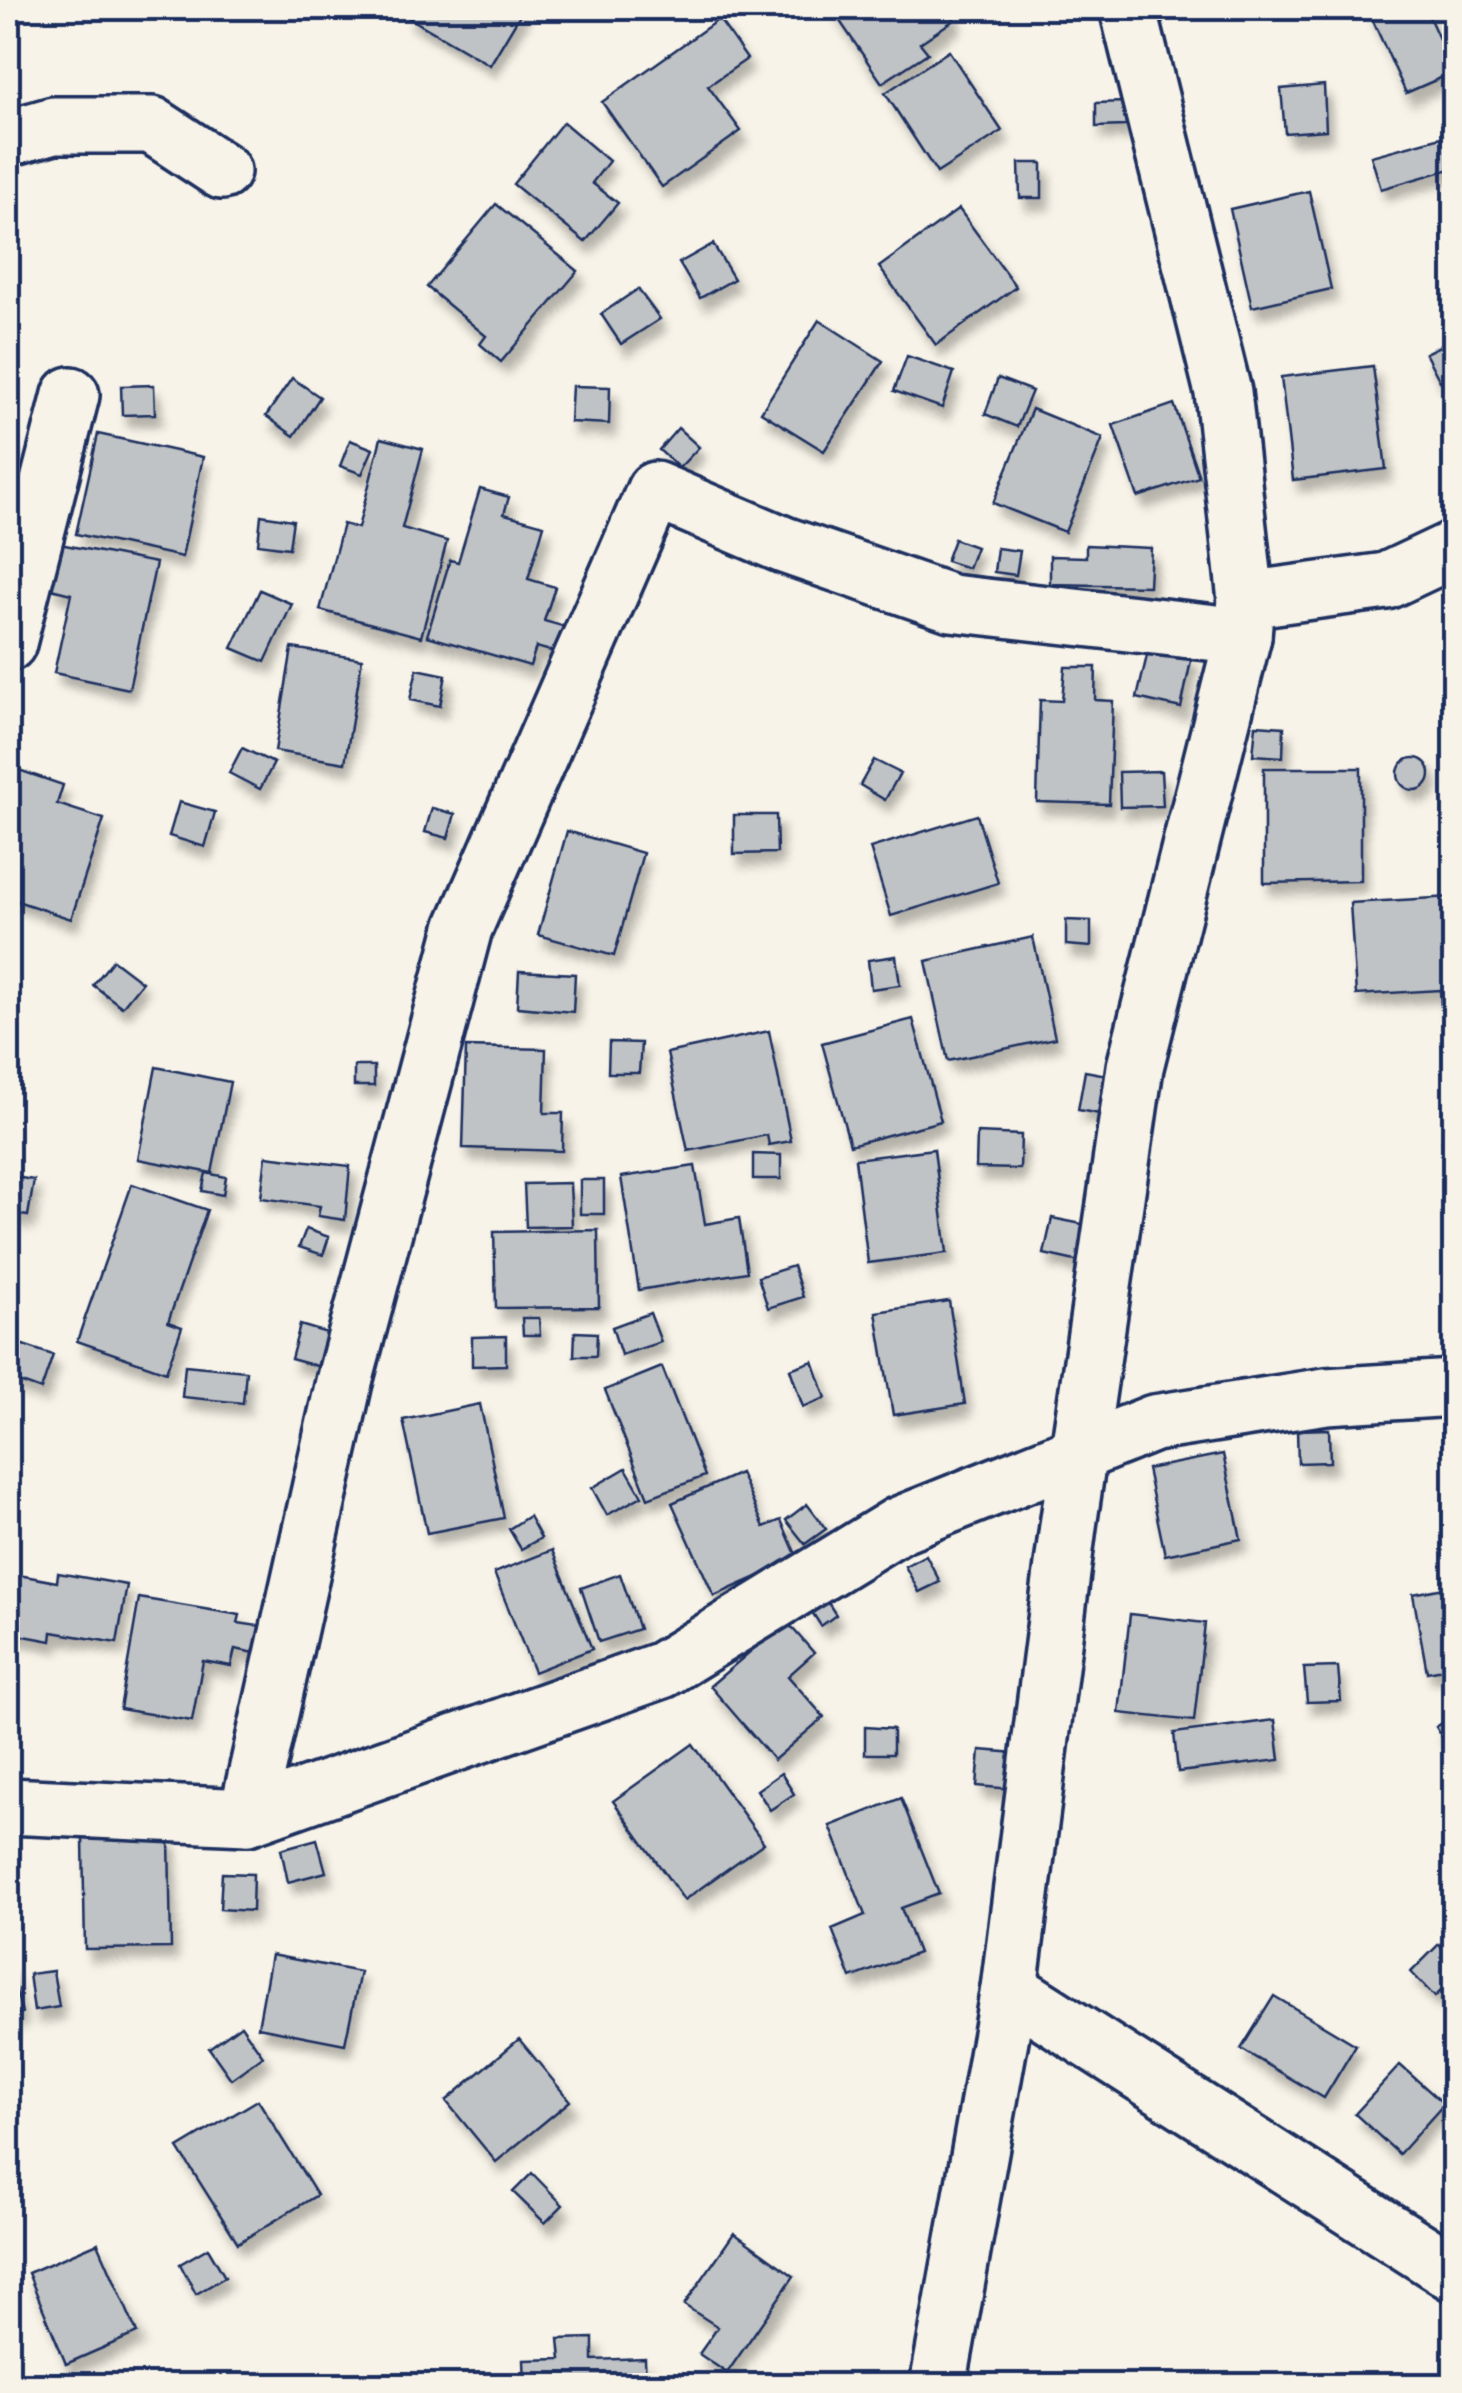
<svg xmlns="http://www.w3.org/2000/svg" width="1462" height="2393" font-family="'Comic Neue',sans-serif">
<defs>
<filter id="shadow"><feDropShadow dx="6" dy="11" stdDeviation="5" flood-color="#0004"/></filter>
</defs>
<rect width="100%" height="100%" fill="#f7f3e8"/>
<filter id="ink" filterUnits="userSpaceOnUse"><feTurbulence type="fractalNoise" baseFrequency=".01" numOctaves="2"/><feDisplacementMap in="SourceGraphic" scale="20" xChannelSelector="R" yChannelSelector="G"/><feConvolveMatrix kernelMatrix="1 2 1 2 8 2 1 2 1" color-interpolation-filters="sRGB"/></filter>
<g filter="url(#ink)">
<!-- building -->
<g fill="#c0c3c5" stroke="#1b2f5e" stroke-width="2.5" filter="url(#shadow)">
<polygon points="411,8 524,8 490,65 406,16"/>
<polygon points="831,8 952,8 954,20 920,43 928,53 882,83"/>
<polygon points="1367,8 1425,8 1454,72 1406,93"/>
<polygon points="719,19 747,59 708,86 741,131 662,187 602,102"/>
<polygon points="949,51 1002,131 937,173 885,93"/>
<polygon points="1324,85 1326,130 1285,133 1281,89"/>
<polygon points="1125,102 1126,126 1096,127 1096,103"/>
<polygon points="563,122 609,161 592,183 618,203 585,242 513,184"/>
<polygon points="1445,136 1454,168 1381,189 1371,156"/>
<polygon points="1019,163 1042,163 1042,198 1020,198"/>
<polygon points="1309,191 1331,289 1252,307 1230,209"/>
<polygon points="496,204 578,271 501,362 480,344 486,336 427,287"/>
<polygon points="959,209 1016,287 936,345 879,267"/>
<polygon points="713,244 734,279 700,298 679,263"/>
<polygon points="638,289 660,319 621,344 601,314"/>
<polygon points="819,320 883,361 824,451 761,412"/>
<polygon points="1454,339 1454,374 1440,381 1425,353"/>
<polygon points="907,356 954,372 942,408 894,391"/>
<polygon points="1373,366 1386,469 1293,480 1281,377"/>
<polygon points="292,378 320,397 294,436 266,416"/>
<polygon points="998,378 1032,391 1017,427 985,414"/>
<polygon points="154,385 155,414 122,415 121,386"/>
<polygon points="572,386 610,387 609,424 570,422"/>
<polygon points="1174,404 1199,477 1138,497 1113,425"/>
<polygon points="1032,409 1103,438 1065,532 993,503"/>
<polygon points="678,428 699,447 679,468 659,450"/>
<polygon points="98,434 203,457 182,557 76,534"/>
<polygon points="381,438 423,449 402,528 447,541 421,637 320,610 343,524 358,528"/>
<polygon points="350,440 373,449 362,474 340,466"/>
<polygon points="480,489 509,497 504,514 544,525 528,579 555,587 544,621 566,627 558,653 536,647 530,666 427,636 450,560 458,562"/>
<polygon points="261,515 293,520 289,548 258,544"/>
<polygon points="954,539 976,547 968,568 946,561"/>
<polygon points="60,544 156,563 129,689 54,673 71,594 51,589"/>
<polygon points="1086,545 1151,548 1149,586 1050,584 1050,556 1086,557"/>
<polygon points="997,548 1020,551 1016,575 994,572"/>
<polygon points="1454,589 1454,624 1442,595"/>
<polygon points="260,590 292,604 265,662 232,648"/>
<polygon points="1149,647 1192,656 1181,708 1137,698"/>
<polygon points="292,648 362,659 345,763 275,751"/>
<polygon points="1065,667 1096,667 1095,700 1113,701 1109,804 1037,802 1040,700 1062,701"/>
<polygon points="417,669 446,675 440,706 410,700"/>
<polygon points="1256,725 1284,727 1283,757 1253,755"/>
<polygon points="242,748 274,763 260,789 229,773"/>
<circle cx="1414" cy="774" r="16"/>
<polygon points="874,760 900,773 885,800 860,785"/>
<polygon points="10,767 63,785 57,804 104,819 71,919 8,898"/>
<polygon points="1264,768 1361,768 1361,881 1264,883"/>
<polygon points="1161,771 1163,806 1120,807 1119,772"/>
<polygon points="179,802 215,812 205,847 169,836"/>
<polygon points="432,808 455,814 448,838 425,832"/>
<polygon points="734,815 776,815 777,853 734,854"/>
<polygon points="977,815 998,883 891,916 870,848"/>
<polygon points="567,831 643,853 614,956 538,935"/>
<polygon points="1451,897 1454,1005 1441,1006 1440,990 1356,995 1350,903"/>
<polygon points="1066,920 1091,921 1091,947 1066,945"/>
<polygon points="1033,937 1055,1038 948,1061 926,961"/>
<polygon points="896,956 900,985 871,989 868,960"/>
<polygon points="113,960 142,982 122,1007 93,985"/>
<polygon points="519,971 575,974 573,1012 517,1007"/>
<polygon points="913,1019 941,1121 850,1145 822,1043"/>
<polygon points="769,1031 791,1141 769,1145 767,1135 688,1151 667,1053"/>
<polygon points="609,1042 641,1043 639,1073 608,1073"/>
<polygon points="466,1047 546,1049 544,1113 563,1113 562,1151 463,1148"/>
<rect x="354" y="1066" width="20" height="20"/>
<polygon points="156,1067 230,1082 212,1173 138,1159"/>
<polygon points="1085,1071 1118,1077 1111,1116 1078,1110"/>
<polygon points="977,1133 1021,1135 1020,1169 976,1168"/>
<polygon points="1454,1139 1454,1192 1442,1142"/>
<polygon points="934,1149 947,1253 868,1263 855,1159"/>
<polygon points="753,1154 781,1155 781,1179 753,1179"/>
<polygon points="266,1156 350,1166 345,1220 318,1216 320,1206 261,1198"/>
<polygon points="695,1166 705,1224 739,1218 747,1272 639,1290 621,1177"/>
<polygon points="206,1173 226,1177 223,1195 202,1191"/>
<polygon points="8,1176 34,1180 28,1216 8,1213"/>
<rect x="580" y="1180" width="24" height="34"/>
<polygon points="570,1183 572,1226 526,1227 524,1184"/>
<polygon points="132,1184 207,1210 168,1322 182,1327 166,1372 77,1341"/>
<polygon points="1052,1218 1092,1226 1084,1263 1044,1254"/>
<polygon points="306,1229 329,1237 323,1255 299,1247"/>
<polygon points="598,1230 599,1307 496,1308 494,1232"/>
<polygon points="793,1266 803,1297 768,1308 758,1277"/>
<polygon points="949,1301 965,1404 893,1415 876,1312"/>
<polygon points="650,1313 661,1342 621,1355 612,1327"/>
<polygon points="522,1318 539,1318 540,1335 523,1335"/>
<polygon points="300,1325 334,1335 324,1368 291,1359"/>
<polygon points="575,1332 597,1333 596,1356 574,1356"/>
<polygon points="506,1336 506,1365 472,1366 472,1337"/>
<polygon points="20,1344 53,1355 41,1390 8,1378"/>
<polygon points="813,1361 826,1398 803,1407 790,1369"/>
<polygon points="185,1365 246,1371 243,1403 182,1397"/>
<polygon points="662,1367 705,1476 648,1498 605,1390"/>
<polygon points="480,1404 504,1518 427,1533 403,1420"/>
<polygon points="1329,1429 1330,1462 1298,1463 1297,1430"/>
<polygon points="1223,1454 1241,1539 1165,1555 1147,1469"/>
<polygon points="626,1468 642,1496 607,1515 592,1488"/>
<polygon points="740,1473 764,1527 781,1520 798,1559 714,1596 672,1503"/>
<polygon points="807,1504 826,1529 805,1544 786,1520"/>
<polygon points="529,1516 541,1538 521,1549 509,1529"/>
<polygon points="552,1550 592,1649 534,1672 494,1573"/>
<polygon points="926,1555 940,1582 919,1592 905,1566"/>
<polygon points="8,1573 57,1582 58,1573 127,1585 117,1643 52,1632 51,1641 8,1633"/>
<polygon points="620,1574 639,1629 599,1642 581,1588"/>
<polygon points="1454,1586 1454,1667 1427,1672 1413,1594"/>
<polygon points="139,1598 240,1615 238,1623 265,1627 260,1654 235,1649 231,1666 203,1661 192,1721 120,1709"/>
<polygon points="825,1598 836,1615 821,1626 810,1609"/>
<polygon points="1130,1614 1205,1623 1194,1721 1119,1713"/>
<polygon points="786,1621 814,1653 788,1676 824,1717 774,1760 710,1686"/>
<polygon points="1338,1667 1341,1701 1307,1702 1304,1668"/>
<polygon points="1454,1716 1454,1756 1436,1727"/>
<polygon points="1275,1720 1280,1760 1178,1772 1174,1733"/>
<polygon points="865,1727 893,1729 893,1754 865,1754"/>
<polygon points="693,1744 764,1843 684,1900 613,1801"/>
<polygon points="980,1750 1016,1753 1012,1789 977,1786"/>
<polygon points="781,1773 794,1794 770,1810 757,1790"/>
<polygon points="901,1798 939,1894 901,1908 918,1953 851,1978 832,1929 865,1915 830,1826"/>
<polygon points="169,1837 171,1948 85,1949 83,1838"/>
<polygon points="317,1839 326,1872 288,1882 281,1849"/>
<polygon points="222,1873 253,1874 252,1911 220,1909"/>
<polygon points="1439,1944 1454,1961 1454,1978 1435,1997 1411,1972"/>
<polygon points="271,1955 360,1972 345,2044 258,2027"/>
<polygon points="8,1962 22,2013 8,2017"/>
<polygon points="53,1971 59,2007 34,2011 29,1974"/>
<polygon points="1274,1996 1356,2045 1324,2098 1241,2049"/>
<polygon points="241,2025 263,2056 231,2079 209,2048"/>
<polygon points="519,2039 570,2101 496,2162 446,2101"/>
<polygon points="1400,2065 1444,2104 1399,2154 1355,2114"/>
<polygon points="258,2100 317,2195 238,2243 178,2148"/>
<polygon points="532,2173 563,2205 545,2223 513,2192"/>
<polygon points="734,2233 794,2276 727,2373 699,2354 718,2327 684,2305"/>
<polygon points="98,2243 137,2333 66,2364 28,2273"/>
<polygon points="208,2248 225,2277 196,2294 180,2264"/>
<polygon points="593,2338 593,2360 645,2358 646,2386 525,2386 524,2360 561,2359 559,2339"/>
<polygon points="1272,2376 1298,2386 1268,2386"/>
</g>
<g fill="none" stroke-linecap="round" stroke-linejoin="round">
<!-- minor casing -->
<g stroke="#1b2f5e" stroke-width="62">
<g id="minor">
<polyline points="8,138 54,125 152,125 222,171"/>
<polyline points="1246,600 1386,581 1454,549"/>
<polyline points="8,643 71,395"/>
<polyline points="8,1806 247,1817 662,1670 899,1525 1154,1423 1326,1396 1454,1388"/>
<polyline points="247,1817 344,1382 464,928 655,490 784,545 951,603 1243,636"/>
<polyline points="1009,1989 1454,2273"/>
<polyline points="938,2386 1009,1989 1068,1526 1135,1067 1243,636 1246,600 1223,392 1128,8"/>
</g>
</g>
<!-- minor -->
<use href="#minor" stroke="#f7f3e8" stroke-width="55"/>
</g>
</g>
<!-- margin -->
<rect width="1462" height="2393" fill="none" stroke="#f7f3e8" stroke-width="40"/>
<rect x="20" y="20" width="1422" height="2353" fill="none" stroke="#1b2f5e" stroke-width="4" filter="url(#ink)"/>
</svg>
